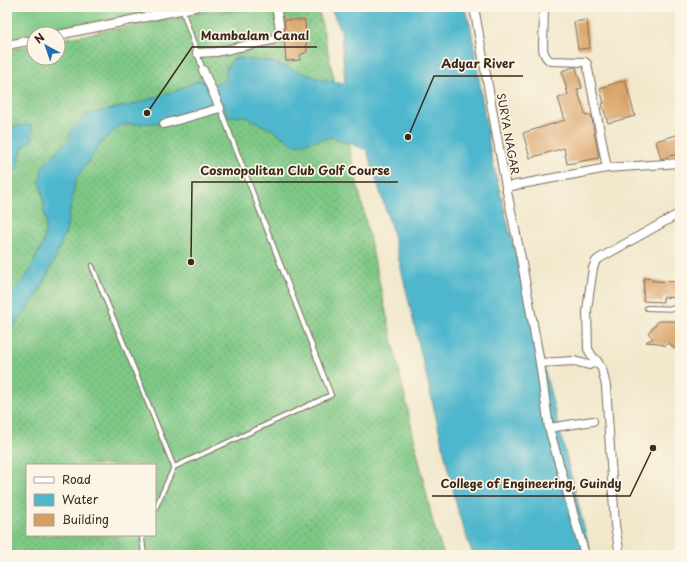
<svg xmlns="http://www.w3.org/2000/svg" width="687" height="562" font-family="'Playpen Sans',sans-serif">
<defs>
<pattern id="grass-dots" width="8" height="8" patternUnits="userSpaceOnUse"><rect width="8" height="8" fill="#7ec886"/><path d="M2 2h.1M6 6h.1" fill="none" stroke="#68a36d" stroke-width="1.8" stroke-linecap="round"/></pattern>
</defs>
<rect width="100%" height="100%" fill="#fcf5e5"/>
<filter id="ink" filterUnits="userSpaceOnUse"><feTurbulence type="fractalNoise" baseFrequency=".025" numOctaves="2"/><feDisplacementMap in="SourceGraphic" scale="8" xChannelSelector="R" yChannelSelector="G"/><feConvolveMatrix kernelMatrix="1 2 1 2 8 2 1 2 1" color-interpolation-filters="sRGB"/></filter>
<filter id="wash" filterUnits="userSpaceOnUse"><feTurbulence type="fractalNoise" baseFrequency=".012" numOctaves="4" result="noise"/><feDisplacementMap in="SourceGraphic" scale="16" xChannelSelector="R" yChannelSelector="G"/><feGaussianBlur stdDeviation="0.9" result="paint"/><feColorMatrix in="noise" values="0 0 0 0 0 0 0 0 0 0 0 0 0 0 0 0 0 1.4 0 .05"/><feComposite in="paint" operator="in"/></filter>
<g filter="url(#wash)">
<rect width="100%" height="100%" fill="#f1e8cc"/>
<!-- grass -->
<path fill="url(#grass-dots)" stroke="#5c7952" fill-rule="evenodd" d="M290 7H318L433 523 444 555H7V50L34 45V58H58V40L198 13ZM27 465H155V535H27Z"/>
<!-- garden -->
<g fill="#7ec886" stroke="#5c7952">
<polygon points="7,7 174,7 7,39"/>
<polygon points="195,7 290,7 197,13"/>
</g>
<!-- water -->
<g fill="#4fb7cd" stroke="#457076">
<polygon points="330,7 464,7 471,28 491,156 591,555 473,555 459,515 392,230 367,150 332,137 295,145 272,130 244,116 228,117 223,103 210,106 156,123 120,125 102,142 76,179 66,231 55,259 38,294 14,326 7,329 7,300 28,274 43,243 46,224 43,198 40,182 42,167 68,140 71,130 87,114 131,105 178,90 199,80 213,85 226,80 226,69 234,58 272,62 320,79 345,83 341,30"/>
<polygon points="18,126 31,125 33,133 31,141 23,147 19,158 19,169 14,171 7,162 7,129"/>
</g>
<g id="blocks">
<!-- building -->
<g fill="#d89f62">
<polygon points="284,20 305,20 307,52 300,55 300,60 286,61 284,37 285,30"/>
<polygon points="587,20 590,48 578,49 574,22"/>
<polygon points="574,67 576,67 582,88 577,89 586,116 591,115 599,158 567,164 564,148 530,158 523,133 565,120 558,98 568,95 562,71"/>
<polygon points="625,80 635,116 608,123 602,104 604,103 600,88"/>
<polygon points="680,134 680,153 661,159 656,141"/>
<polygon points="644,278 653,279 652,281 680,282 680,298 663,297 663,302 643,301"/>
<polygon points="659,321 680,321 680,347 674,348 669,343 664,346 663,344 660,345 658,343 646,342 653,338 648,333"/>
</g>
</g>
</g>
<g filter="url(#ink)">
<use href="#blocks" fill-opacity="0" stroke="#7b6c5b" stroke-width="1"/>
<g fill="none" stroke-linecap="round" stroke-linejoin="round">
<!-- service casing -->
<g stroke="#7b6c5b" stroke-width="6">
<g id="service">
<polyline points="182,9 203,70"/>
<polyline points="92,266 174,467 155,509"/>
<polyline points="647,308 680,309"/>
<polyline points="174,467 331,395 220,108"/>
<polyline points="143,535 142,538 144,555"/>
</g>
</g>
<!-- minor casing -->
<g stroke="#7b6c5b" stroke-width="10">
<g id="minor">
<polyline points="474,7 506,187 607,168 680,163"/>
<path d="M544 7 543 49C544 54 546 59 551 61L585 62 587 64 607 168"/>
<polyline points="58,35 195,7"/>
<polyline points="7,45 34,40"/>
<path d="M197 53 216 52 272 40C274 38 276 38 278 36 282 30 277 14 276 7"/>
<polyline points="164,124 220,108 203,70"/>
<polyline points="506,187 521,258 540,363 549,428 585,555"/>
<polyline points="540,363 574,361 589,365 597,361"/>
<polyline points="549,428 593,421"/>
<polyline points="620,555 615,525 606,386 602,369 597,361 592,356 588,349 587,311 589,295 593,268 596,261 600,258 680,213"/>
</g>
</g>
<!-- service -->
<use href="#service" stroke="#fff" stroke-width="4"/>
<!-- minor -->
<use href="#minor" stroke="#fff" stroke-width="8"/>
</g>
</g>
<g text-anchor="middle" stroke-width="3.5" stroke-linejoin="round" paint-order="stroke">
<!-- street labels -->
<g font-size="11" fill="#3b2a1e" stroke="#fcf5e5">
<text transform="translate(508 134) rotate(80)" y="4">SURYA NAGAR</text>
</g>
</g>
<!-- callouts -->
<path fill="none" stroke="#3b2a1e" stroke-width="1.5" d="M147 113L192 47H317M408 137L434 76H523M191 262L192 182H398M653 448L630 496H432"/>
<g fill="#3b2a1e" stroke="#fcf5e5" stroke-width="1.5">
<circle cx="147" cy="113" r="4"/>
<circle cx="408" cy="137" r="4"/>
<circle cx="191" cy="262" r="4"/>
<circle cx="653" cy="448" r="4"/>
</g>
<g font-size="12" text-anchor="middle" font-weight="bold" fill="#3b2a1e" stroke="#fcf5e5" stroke-width="3.5" stroke-linejoin="round" paint-order="stroke">
<text x="255" y="40">Mambalam Canal</text>
<text x="478" y="68">Adyar River</text>
<text x="295" y="175">Cosmopolitan Club Golf Course</text>
<text x="531" y="488">College of Engineering, Guindy</text>
</g>
<!-- margin -->
<rect width="687" height="562" fill="none" stroke="#fcf5e5" stroke-width="24"/>
<!-- legend -->
<rect x="26" y="464" width="130" height="72" fill="#fcf5e5" stroke="#afa495"/>
<rect x="34" y="477" width="20" height="6" fill="#ffffff" stroke="#afa495"/>
<text x="62" y="484" font-size="12" fill="#3b2a1e">Road</text>
<rect x="34" y="494" width="20" height="12" fill="#4fb7cd" stroke="#afa495"/>
<text x="62" y="504" font-size="12" fill="#3b2a1e">Water</text>
<rect x="34" y="514" width="20" height="12" fill="#d89f62" stroke="#afa495"/>
<text x="62" y="524" font-size="12" fill="#3b2a1e">Building</text>
<!-- north arrow -->
<g transform="translate(46 46) rotate(320)"><circle r="19" fill="#fcf5e5" stroke="#afa495"/>
<path d="M0-3L7 15L0 10L-7 15Z" fill="#1f6fb2"/>
<text y="-6" font-size="11" font-weight="bold" text-anchor="middle" fill="#3b2a1e">N</text>
</g>
</svg>
